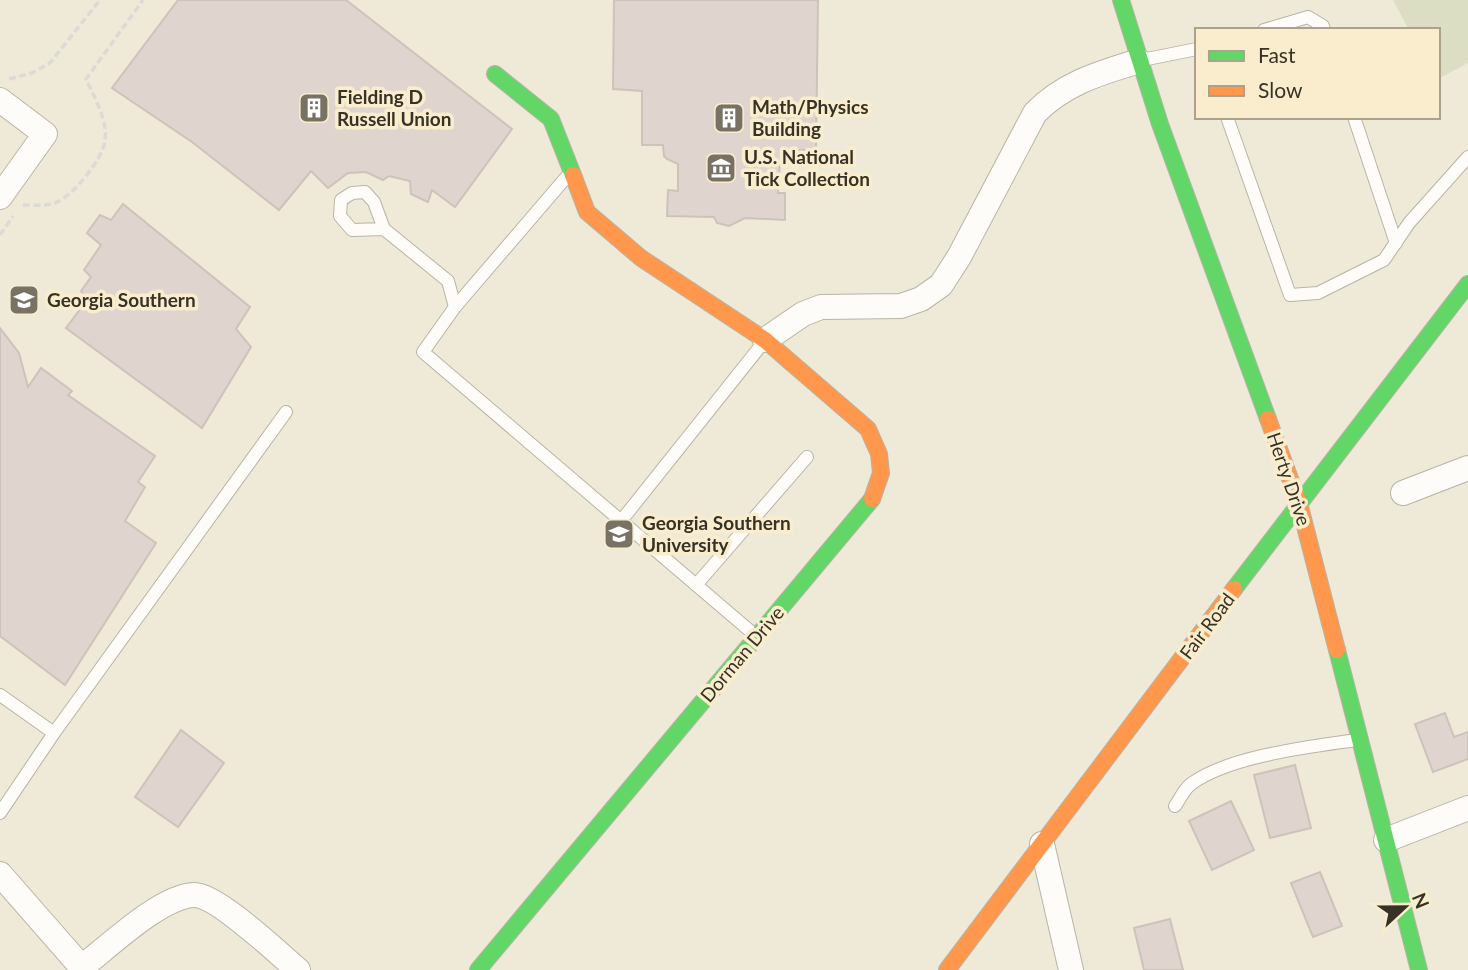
<svg xmlns="http://www.w3.org/2000/svg" width="1468" height="970" font-family="Lato,sans-serif">
<rect width="100%" height="100%" fill="#efe9d8"/>
<!-- green -->
<polygon fill="#dcdec4" points="1393,0 1468,0 1468,63 1438,79 1438,30 1409,30"/>
<!-- building -->
<g fill="#dfd5ce" stroke="#cdc3bb" stroke-width="2">
<polygon points="178,0 346,0 512,129 455,207 432,190 428,202 411,194 410,181 389,176 383,180 366,172 348,173 328,188 311,171 279,210 192,142 112,88"/>
<polygon points="614,0 818,0 816,150 799,150 791,162 780,162 778,193 785,193 785,220 745,218 729,226 717,223 714,217 667,216 668,190 678,191 678,164 667,159 664,156 663,145 642,145 642,91 613,89"/>
<polygon points="123,204 250,307 236,329 251,347 202,428 66,328 87,300 81,291 91,277 84,270 101,245 87,233 100,215 111,220"/>
<polygon points="0,328 19,353 28,387 41,368 72,391 68,395 155,456 138,482 145,487 125,521 156,543 65,685 0,636"/>
<polygon points="1445,713 1454,737 1468,732 1468,759 1433,772 1415,724"/>
<polygon points="181,730 224,763 178,827 135,797"/>
<polygon points="1295,765 1311,828 1270,838 1254,775"/>
<polygon points="1231,801 1254,850 1212,870 1189,821"/>
<polygon points="1320,872 1342,926 1313,937 1291,883"/>
<polygon points="1170,919 1183,970 1144,970 1134,928"/>
</g>
<g fill="none" stroke-linecap="round" stroke-linejoin="round">
<!-- lane casing -->
<g stroke="#b8b4a6" stroke-width="14">
<g id="lane">
<polyline points="1264,30 1308,17 1323,26 1324,30"/>
<polyline points="1142,60 1197,49"/>
<polyline points="1227,117 1290,295 1318,293 1384,260 1409,223 1468,157"/>
<polyline points="1354,117 1396,243"/>
<polyline points="569,174 455,307 423,352 756,636"/>
<polyline points="384,229 352,230 340,216 341,200 352,193 365,192 374,202 384,229 448,281 455,307"/>
<polyline points="621,521 763,343"/>
<polyline points="696,585 807,457"/>
<polyline points="0,695 54,733"/>
<path d="M1175 806C1180 799 1184 789 1191 784 1229 756 1309 747 1356 740"/>
<polyline points="0,813 54,733 286,412"/>
</g>
</g>
<!-- street casing -->
<g stroke="#b8b4a6" stroke-width="26">
<g id="street">
<polyline points="0,100 45,134 0,197"/>
<path d="M765 340 803 314 821 307 901 306 921 299 941 285 959 257 1035 113C1064 83 1100 73 1139 61"/>
<polyline points="1403,493 1468,468"/>
<polyline points="1386,840 1468,808"/>
<polyline points="1042,844 1071,970"/>
<polyline points="0,874 84,970"/>
<path d="M82 967C108 947 161 896 194 895 216 894 279 954 298 970"/>
</g>
</g>
<!-- fast casing -->
<g stroke="#b8b4a6" stroke-width="18">
<g id="fast">
<polyline points="1121,0 1160,124 1268,419"/>
<polyline points="495,74 551,119 573,175"/>
<polyline points="1234,589 1468,284"/>
<polyline points="1337,650 1419,970"/>
<polyline points="478,970 872,499"/>
</g>
</g>
<!-- slow casing -->
<g stroke="#b8b4a6" stroke-width="18">
<g id="slow">
<polyline points="573,175 587,212 641,258 765,340 868,429 879,454 881,473 872,499"/>
<polyline points="1268,419 1299,503 1337,650"/>
<polyline points="947,970 1234,589"/>
</g>
</g>
<!-- path -->
<g stroke="#dcdad5" stroke-width="3.5" stroke-dasharray="7 3.5" stroke-linecap="butt">
<polyline points="9,79 32,73 50,63 100,0"/>
<path d="M23 205C33 205 45 206 55 203 72 197 103 159 105 141 108 120 94 97 86 79L143 0"/>
<polyline points="0,235 13,216"/>
</g>
<!-- lane -->
<use href="#lane" stroke="#fdfcf9" stroke-width="12"/>
<!-- street -->
<use href="#street" stroke="#fdfcf9" stroke-width="24"/>
<!-- fast -->
<use href="#fast" stroke="#63d668" stroke-width="16"/>
<!-- slow -->
<use href="#slow" stroke="#ff974d" stroke-width="16"/>
</g>
<!-- icons -->
<defs>
<g id="building-square" transform="scale(1.575)"><rect x="-9" y="-9" width="18" height="18" rx="4" fill="#777264" stroke="#f9edce"/><path d="M-4-6H4V6H1V3H-1V6H-4ZM-2.5-4.3h1.7v1.8h-1.7ZM.8-4.3h1.7v1.8H.8ZM-2.5-1h1.7V.8h-1.7ZM.8-1h1.7V.8H.8Z" fill="#fff"/></g>
<g id="museum-square" transform="scale(1.575)"><rect x="-9" y="-9" width="18" height="18" rx="4" fill="#777264" stroke="#f9edce"/><path d="M0-6L6-3V-2H-6V-3ZM-5-1h2V3h-2ZM-1-1h2V3h-2ZM3-1h2V3H3ZM-6 4H6V6H-6Z" fill="#fff"/></g>
<g id="university-square" transform="scale(1.575)"><rect x="-9" y="-9" width="18" height="18" rx="4" fill="#777264" stroke="#f9edce"/><path d="M0-5L7-2L0 1L-7-2ZM-4 1L0 2.5L4 1V4Q0 6-4 4Z" fill="#fff"/></g>
</defs>
<g fill-rule="evenodd">
<use href="#building-square" x="314" y="108"/>
<use href="#building-square" x="729" y="118"/>
<use href="#museum-square" x="721" y="168"/>
<use href="#university-square" x="24" y="300"/>
<use href="#university-square" x="619" y="534"/>
</g>
<g text-anchor="middle" stroke-width="7" stroke-linejoin="round" paint-order="stroke">
<!-- poi labels -->
<g font-size="19" font-weight="bold" fill="#373226" stroke="#f9edce" text-anchor="start">
<text x="337" y="104">Fielding D<tspan x="337" dy="22">Russell Union</tspan></text>
<text x="752" y="114">Math/Physics<tspan x="752" dy="22">Building</tspan></text>
<text x="744" y="164">U.S. National<tspan x="744" dy="22">Tick Collection</tspan></text>
<text x="47" y="307">Georgia Southern</text>
<text x="642" y="530">Georgia Southern<tspan x="642" dy="22">University</tspan></text>
</g>
<!-- street labels -->
<g font-size="19" fill="#373226" stroke="#f9edce">
<text transform="translate(1289 479) rotate(71)" y="7">Herty Drive</text>
<text transform="translate(1207 626) rotate(-53)" y="7">Fair Road</text>
<text transform="translate(742 654) rotate(-50)" y="7">Dorman Drive</text>
</g>
</g>
<!-- legend -->
<rect x="1195" y="28" width="245" height="91" fill="#f9edce" stroke="#aba28b" stroke-width="2"/>
<rect x="1209" y="51" width="35" height="10" fill="#63d668" stroke="#aba28b" stroke-width="2"/>
<text x="1258" y="63" font-size="21" fill="#373226">Fast</text>
<rect x="1209" y="86" width="35" height="10" fill="#ff974d" stroke="#aba28b" stroke-width="2"/>
<text x="1258" y="98" font-size="21" fill="#373226">Slow</text>
<!-- north arrow -->
<g transform="translate(1405 907) rotate(68)" stroke="#f9edce" stroke-width="5" paint-order="stroke">
<path d="M0-5L12 26L0 18L-12 26Z" fill="#373226"/>
<text y="-10" font-size="19" font-weight="bold" text-anchor="middle" fill="#373226">N</text>
</g>
</svg>
